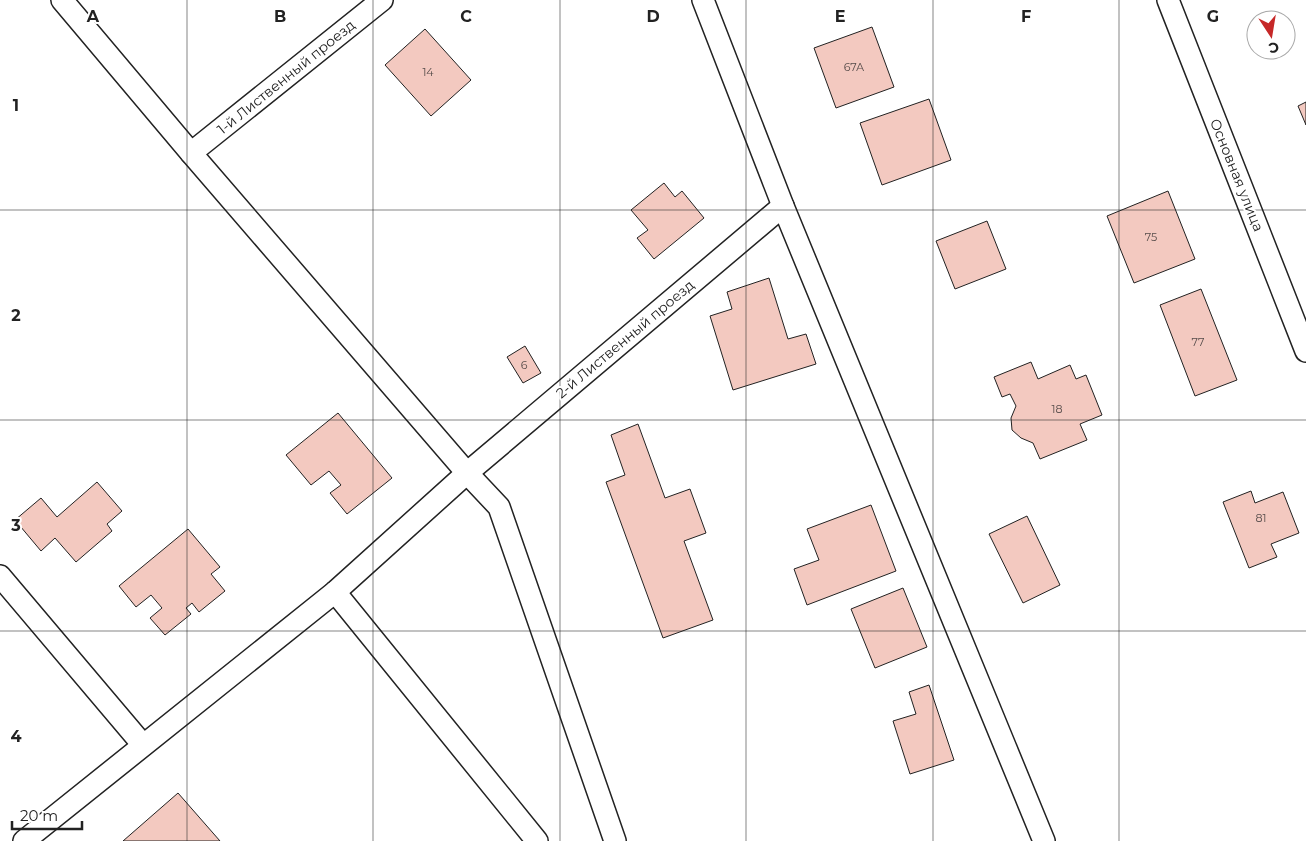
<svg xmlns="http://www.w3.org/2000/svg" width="1306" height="841" font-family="Montserrat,sans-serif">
<rect width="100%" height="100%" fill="#fff"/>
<!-- building -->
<g fill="#f3c9c0" stroke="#222">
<polygon points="872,27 894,87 836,108 814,48"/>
<polygon points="425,29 471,80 431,116 385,65"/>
<polygon points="929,99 951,160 882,185 860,123"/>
<polygon points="1306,102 1306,125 1298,106"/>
<polygon points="664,183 675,197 682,191 704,218 654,259 637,238 648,230 631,210"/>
<polygon points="1168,191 1195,259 1134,283 1107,216"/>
<polygon points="987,221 1006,269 955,289 936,241"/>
<polygon points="769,278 788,339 806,334 816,364 733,390 710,316 732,309 727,292"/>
<polygon points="1201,289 1237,380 1195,396 1160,305"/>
<polygon points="525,346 541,373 523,383 507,357"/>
<polygon points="1031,362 1038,379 1070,365 1076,379 1086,375 1102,415 1080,424 1087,440 1040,459 1033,443 1021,438 1012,430 1011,418 1016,406 1010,394 1002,397 994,377"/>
<polygon points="338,413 392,478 347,514 330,493 341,485 329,471 311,485 286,455"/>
<polygon points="638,424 665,498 690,489 706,533 684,541 713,620 663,638 606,482 625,475 611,435"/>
<polygon points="97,482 122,511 107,524 112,531 76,562 55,538 41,551 15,520 41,498 57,517"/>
<polygon points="1251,491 1255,503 1283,492 1299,533 1271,544 1277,557 1249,568 1223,502"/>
<polygon points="871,505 896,571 807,605 794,569 819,560 807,529"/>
<polygon points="1027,516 1060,585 1023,603 989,534"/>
<polygon points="188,529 220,567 211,574 225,591 199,612 192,603 186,608 191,614 165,635 150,618 162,608 151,595 136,607 119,586"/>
<polygon points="903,588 927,647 875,668 851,609"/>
<polygon points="929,685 954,760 910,774 893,721 916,714 909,692"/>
<polygon points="178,793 220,841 123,841"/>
</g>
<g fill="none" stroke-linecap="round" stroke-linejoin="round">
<!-- street casing -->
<g stroke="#222" stroke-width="24">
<g id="street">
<polyline points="62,0 191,153 467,473 499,507 615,841"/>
<polyline points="703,0 783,206 1044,841"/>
<polyline points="1168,0 1306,351"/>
<polyline points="191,153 382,0"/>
<polyline points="0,576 143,745"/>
<polyline points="335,592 537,841"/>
<polyline points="24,841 335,592 467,473 783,206"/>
</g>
</g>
<!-- street -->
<use href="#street" stroke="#fff" stroke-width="21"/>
</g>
<!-- grid -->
<path fill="none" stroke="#222" stroke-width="1" stroke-opacity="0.55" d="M187 0V841M373 0V841M560 0V841M746 0V841M933 0V841M1119 0V841M0 210H1306M0 420H1306M0 631H1306"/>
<g text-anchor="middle" stroke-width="4" stroke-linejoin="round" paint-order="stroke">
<!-- number labels -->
<g font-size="11" fill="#564c4a">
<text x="854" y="71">67А</text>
<text x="428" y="76">14</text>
<text x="1151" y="241">75</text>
<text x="1198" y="346">77</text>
<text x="524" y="369">6</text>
<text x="1057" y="413">18</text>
<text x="1261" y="522">81</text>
</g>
<!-- street labels -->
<g font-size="14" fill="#222" stroke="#fff">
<text transform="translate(286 77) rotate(-39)" y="5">1-й Лиственный проезд</text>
<text transform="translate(1237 175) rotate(68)" y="5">Основная улица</text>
<text transform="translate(625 339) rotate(-40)" y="5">2-й Лиственный проезд</text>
</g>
</g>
<g font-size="16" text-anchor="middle" font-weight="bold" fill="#222" stroke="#fff" stroke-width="4" stroke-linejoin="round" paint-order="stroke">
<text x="93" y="22">A</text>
<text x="280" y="22">B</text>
<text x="466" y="22">C</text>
<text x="653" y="22">D</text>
<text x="840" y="22">E</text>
<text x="1026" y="22">F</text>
<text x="1213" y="22">G</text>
<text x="16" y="111">1</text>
<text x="16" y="321">2</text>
<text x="16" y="531">3</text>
<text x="16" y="742">4</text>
</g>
<!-- north arrow -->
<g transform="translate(1271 35) rotate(168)"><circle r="24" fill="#ffffff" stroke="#a7a7a7"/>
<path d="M0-4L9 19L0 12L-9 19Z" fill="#c62828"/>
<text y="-8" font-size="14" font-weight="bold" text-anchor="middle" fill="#222222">С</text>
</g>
<!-- scale -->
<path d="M12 821v8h70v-8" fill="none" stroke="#222222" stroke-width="2.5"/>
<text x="20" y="821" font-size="15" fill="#222222" stroke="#ffffff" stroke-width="4" paint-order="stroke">20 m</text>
</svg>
